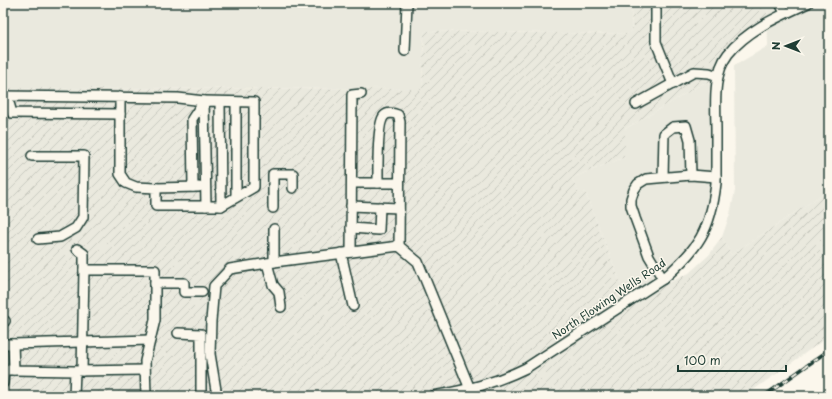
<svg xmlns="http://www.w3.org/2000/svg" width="832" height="399" font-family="'Playpen Sans',sans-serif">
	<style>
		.built { fill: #eae9de }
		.industrial { fill: url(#industrial-furrows) }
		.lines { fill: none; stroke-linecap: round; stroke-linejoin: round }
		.minor-casing { stroke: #1f3d34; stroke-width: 12 }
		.minor { stroke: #fbf7ec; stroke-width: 9 }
		.rail-casing { stroke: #1f3d34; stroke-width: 3.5 }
		.rail { stroke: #fbf7ec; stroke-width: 2; stroke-dasharray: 6; stroke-linecap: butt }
		.labels { text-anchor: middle; stroke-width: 3; stroke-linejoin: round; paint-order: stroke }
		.street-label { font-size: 11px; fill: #1f3d34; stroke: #fbf7ec }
	</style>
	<defs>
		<pattern id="industrial-furrows" width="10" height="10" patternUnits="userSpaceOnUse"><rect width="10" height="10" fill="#eae9de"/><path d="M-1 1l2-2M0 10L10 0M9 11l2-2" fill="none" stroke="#c8c9bf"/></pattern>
	</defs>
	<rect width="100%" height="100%" fill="#fbf7ec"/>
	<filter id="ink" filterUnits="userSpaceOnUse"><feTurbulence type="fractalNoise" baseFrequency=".025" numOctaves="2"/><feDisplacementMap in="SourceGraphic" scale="8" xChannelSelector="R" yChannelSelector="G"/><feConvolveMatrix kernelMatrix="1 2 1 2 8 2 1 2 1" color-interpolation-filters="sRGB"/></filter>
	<g filter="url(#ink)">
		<!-- built -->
		<g class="built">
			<polygon points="6,3 632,3 631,34 424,31 422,89 7,88"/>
			<polygon points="767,3 829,3 829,190 731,255 722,237 730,214 735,191 734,66 768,46"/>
			<polygon points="704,83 712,84 712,188 701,231 683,256 652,282 627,299 585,192 579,195 572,178 625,157 625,129"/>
		</g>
		<!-- industrial -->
		<polygon class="industrial" points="632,3 767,3 767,16 740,34 726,47 715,64 712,84 704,83 625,129 625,157 572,178 579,194 585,192 627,299 632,307 662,286 689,273 709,255 722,237 731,255 829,190 829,336 745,396 3,396 3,88 422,89 424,31 631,34"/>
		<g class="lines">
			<!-- minor casing -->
			<g class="minor-casing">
				<g id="minor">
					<polyline points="656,3 656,42 673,84"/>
					<polyline points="780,3 785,13"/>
					<polyline points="405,51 407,3"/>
					<polyline points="3,96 178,98 204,101 206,206 156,206 156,188 136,187 126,183 120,174 120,97"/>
					<polyline points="7,96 12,113 120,114"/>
					<polyline points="220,102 221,206"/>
					<polyline points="636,104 694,72 709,73 718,76"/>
					<polyline points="32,156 84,156 83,217 76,228 60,237 38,239"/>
					<polyline points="663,177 664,134 673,127 686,126 690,140 691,175"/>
					<polyline points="352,183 399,183"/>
					<path d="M 378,183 C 378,171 377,123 384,116 C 388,112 393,113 398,115 L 400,122 L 399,246"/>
					<polyline points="193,187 192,119 204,101 254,102 254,187 221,206 206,206"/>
					<polyline points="156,188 199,187"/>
					<polyline points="236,197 236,102"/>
					<polyline points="351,206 399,208"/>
					<polyline points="273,208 273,174 293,174 293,188"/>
					<polyline points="351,228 379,230 380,207"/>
					<polyline points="77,249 84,254 84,270 155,270 155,320 145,361 146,396"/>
					<polyline points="351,252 352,95 361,94"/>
					<polyline points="341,253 353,306"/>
					<polyline points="274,262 274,229"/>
					<polyline points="267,263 273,285 279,292 281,307"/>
					<polyline points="663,279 649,256 635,218 631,206 631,199 634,190 638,184 646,179 691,175 716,177"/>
					<polyline points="155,283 184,283 184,292 202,292"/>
					<polyline points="3,321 5,321"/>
					<polyline points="178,333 201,334 201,396"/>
					<polyline points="3,344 13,344 14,370 75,371 74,396"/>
					<polyline points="13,344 150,340"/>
					<polyline points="77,371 145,370"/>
					<polyline points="82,371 84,270"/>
					<polyline points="3,383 4,370 14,370"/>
					<polyline points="217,396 210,354 211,321 214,286 230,269 274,262 399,246 418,262 470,389"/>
					<path d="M 433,396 C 468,390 495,383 526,368 L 663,279 C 698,249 711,230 716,183 C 716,166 716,148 716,131 C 716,106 712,75 728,54 C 748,29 780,16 808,3"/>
				</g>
			</g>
			<!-- minor -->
			<use href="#minor" class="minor"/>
			<!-- rail casing -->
			<g class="rail-casing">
				<polyline id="rail" points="764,396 829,350"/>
			</g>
			<!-- rail -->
			<use href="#rail" class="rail"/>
		</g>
	</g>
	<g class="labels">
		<!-- street labels -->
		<g class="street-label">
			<text transform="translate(609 299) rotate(-34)" y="4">North Flowing Wells Road</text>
		</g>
	</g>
	<!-- margin -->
	<rect width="832" height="399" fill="none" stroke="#fbf7ec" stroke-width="16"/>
	<rect x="8" y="8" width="816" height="383" fill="none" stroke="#1f3d34" stroke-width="1.5" filter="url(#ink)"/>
	<!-- north arrow -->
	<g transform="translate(786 46) rotate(270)" stroke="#fbf7ec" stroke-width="3" paint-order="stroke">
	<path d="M0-3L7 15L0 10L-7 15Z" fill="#1f3d34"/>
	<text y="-6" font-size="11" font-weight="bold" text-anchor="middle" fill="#1f3d34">N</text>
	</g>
	<!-- scale -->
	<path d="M678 365v6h108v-6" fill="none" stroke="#1f3d34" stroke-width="2"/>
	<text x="684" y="365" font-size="12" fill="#1f3d34" stroke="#fbf7ec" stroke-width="3" paint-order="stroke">100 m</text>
</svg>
